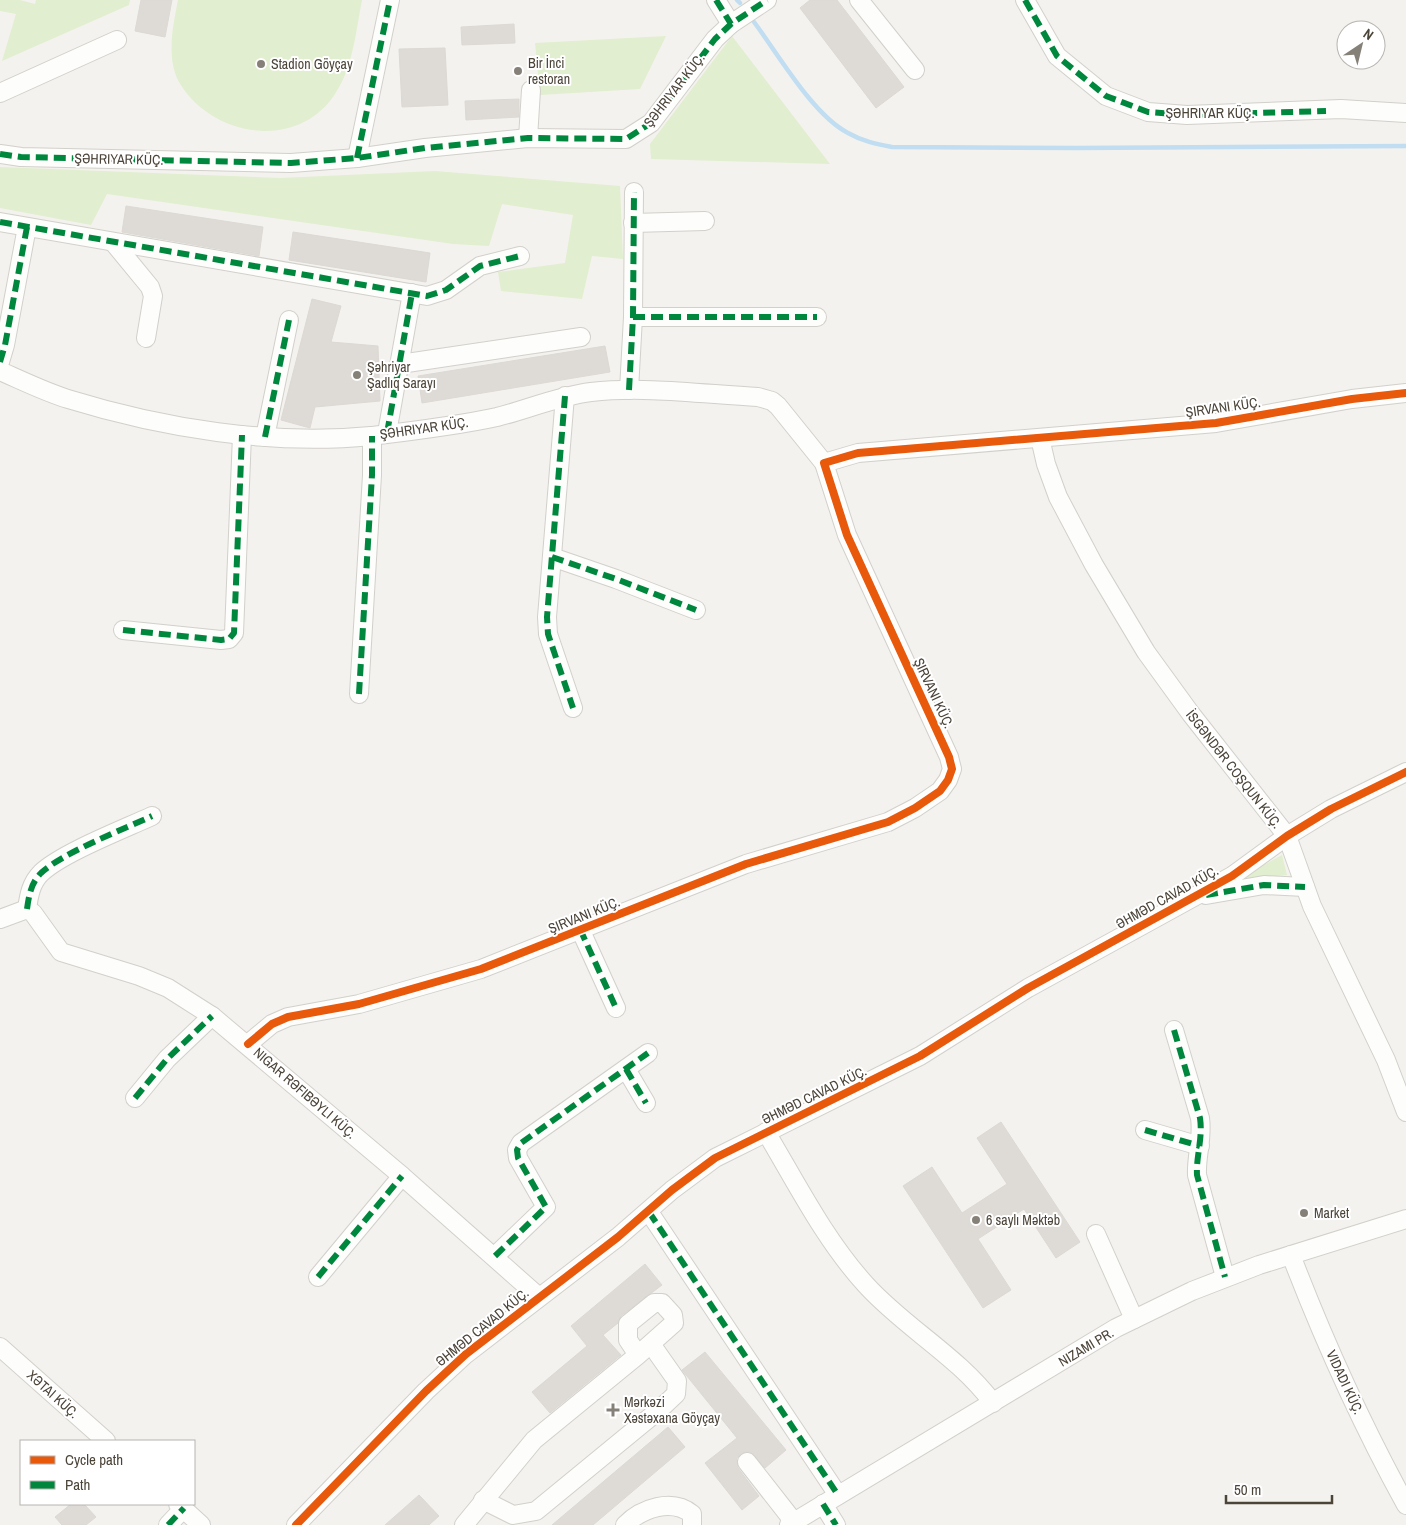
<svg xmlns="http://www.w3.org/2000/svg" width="1406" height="1525" font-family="'Archivo Narrow',sans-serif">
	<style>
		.green { fill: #e1eecf }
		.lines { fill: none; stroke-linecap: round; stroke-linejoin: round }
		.stream { stroke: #c0ddf1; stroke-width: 4.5 }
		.building { fill: #dedbd6; stroke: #dcd9d4 }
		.minor-casing { stroke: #d2d0cb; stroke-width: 20 }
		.minor { stroke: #fdfdfc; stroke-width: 18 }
		.quiet { stroke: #00873e; stroke-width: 6; stroke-dasharray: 12 6; stroke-linecap: butt }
		.cycleway-casing { stroke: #fff; stroke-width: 11 }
		.cycleway { stroke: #e8590c; stroke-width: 8 }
		.poi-dot { fill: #868178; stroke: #fff; stroke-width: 2 }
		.labels { text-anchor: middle; stroke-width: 4; stroke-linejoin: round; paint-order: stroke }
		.poi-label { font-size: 14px; fill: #4b4439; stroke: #fff; text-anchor: start }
		.street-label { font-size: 14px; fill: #4b4439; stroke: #fff }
	</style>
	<rect width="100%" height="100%" fill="#f4f2ee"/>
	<!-- green -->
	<g class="green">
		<polygon points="0,0 20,0 35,4 36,0 130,0 129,5 2,61 16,14 0,11"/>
		<path d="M 178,0 L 362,0 C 356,31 353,67 335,94 C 297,152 211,137 179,82 C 166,58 173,25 178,0 Z"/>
		<polygon points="666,36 640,89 540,95 535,43"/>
		<polygon points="732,36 830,164 651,159 650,144"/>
		<polygon points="0,167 280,178 435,171 620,186 623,259 592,256 582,299 501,291 498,272 565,263 573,215 502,204 489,246 453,244 107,194 91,225 0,208"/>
		<polygon points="1282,855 1287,875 1238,879"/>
	</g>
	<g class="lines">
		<!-- stream -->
		<g class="stream">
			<polyline points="737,0 740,3"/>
			<path d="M 754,22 C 778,54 813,115 848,133 C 862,141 876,144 892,147 L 1077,148 L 1406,146"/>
		</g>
	</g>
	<!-- building -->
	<g class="building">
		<polygon points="141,0 172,0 165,37 135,31"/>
		<polygon points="810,0 837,0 904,87 876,108 800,8"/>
		<polygon points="514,24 515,43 462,45 461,27"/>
		<polygon points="445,48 448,105 402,107 399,49"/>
		<polygon points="519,99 519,117 466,120 465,101"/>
		<polygon points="126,206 263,227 259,256 122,232"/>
		<polygon points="293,232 430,253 426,282 289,260"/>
		<polygon points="312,299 341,306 331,342 378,346 380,401 315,407 310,428 281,420"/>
		<polygon points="605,346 610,372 422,403 418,376"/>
		<polygon points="1001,1122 1080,1242 1056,1258 1024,1209 978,1239 1011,1290 983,1308 903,1186 932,1167 962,1213 1007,1184 977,1138"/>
		<polygon points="645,1264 662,1285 621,1316 618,1323 603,1335 621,1355 550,1413 532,1392 587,1346 571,1326"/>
		<polygon points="705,1352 786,1450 765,1468 750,1452 745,1452 737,1458 738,1468 759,1496 742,1510 705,1463 737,1438 682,1370"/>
		<polygon points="668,1427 685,1447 593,1525 552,1525"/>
		<polygon points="419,1495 439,1516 429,1525 385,1525"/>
		<polygon points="71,1504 84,1504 96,1517 86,1525 62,1525 55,1517"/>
	</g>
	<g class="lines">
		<!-- minor casing -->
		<g class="minor-casing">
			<g id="minor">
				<polyline points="716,0 731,24"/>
				<polyline points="859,0 915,70"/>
				<polyline points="1025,0 1057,56 1106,96 1148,112 1187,115 1341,109 1406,113"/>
				<polyline points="0,93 117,40"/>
				<polyline points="528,138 531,90"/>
				<polyline points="0,154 21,157 291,163 357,158 425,148 528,138 626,139 651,123 715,39 731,24 767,0"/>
				<polyline points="357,158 390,0"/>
				<polyline points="0,222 427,296 446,290 480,266 520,256"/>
				<polyline points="633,223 705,221"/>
				<polyline points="113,242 150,287 153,296 146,338"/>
				<polyline points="633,317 817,317"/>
				<polyline points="0,362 5,345 27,227"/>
				<polyline points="400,364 581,337"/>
				<path d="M 0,371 C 23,381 45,392 68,399 C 162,428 272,446 371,436 C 413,431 456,426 497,417 C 529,409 558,396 591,392 C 645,386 703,394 758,397 L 772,401 L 778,406 L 824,463"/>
				<polyline points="629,390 633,317 634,192"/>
				<polyline points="565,396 547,617 548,634 573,708"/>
				<polyline points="387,433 412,293"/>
				<polyline points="265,437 289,320"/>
				<polyline points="1040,438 1046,464 1058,497 1094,565 1146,652 1191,714 1287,836 1312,906 1386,1060 1406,1112"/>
				<polyline points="552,557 616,579 696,610"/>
				<polyline points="123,630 221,640 229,639 234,633 242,435"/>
				<polyline points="359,694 372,475 372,436"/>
				<polyline points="1206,895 1264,885 1305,887"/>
				<path d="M 27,909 C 29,895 31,883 41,873 C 62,853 124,829 152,816"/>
				<polyline points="0,919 27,909 33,913 61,952 139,976 168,988 212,1016 402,1176 539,1297"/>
				<polyline points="580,929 616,1008"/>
				<path d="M 1174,1030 L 1200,1118 C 1203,1138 1196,1156 1197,1175 L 1225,1277"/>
				<polyline points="248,1044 272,1024 288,1017 359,1004 481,969 746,864 888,822 915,808 940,791 948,780 952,769 949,757 847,535 824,463 858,453 1216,423 1352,399 1406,393"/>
				<polyline points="626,1069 646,1103"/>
				<polyline points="135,1098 167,1059 212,1016"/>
				<polyline points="1145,1130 1200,1146"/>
				<path d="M 766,1132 C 797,1184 825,1240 866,1285 C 905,1328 958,1356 993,1403"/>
				<polyline points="649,1212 838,1495"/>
				<polyline points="1096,1234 1134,1319"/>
				<path d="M 1291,1255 C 1324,1341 1362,1425 1406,1505"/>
				<polyline points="495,1256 546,1207 518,1158 517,1150 521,1143 648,1053"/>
				<polyline points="318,1277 402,1176"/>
				<polyline points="0,1347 106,1441"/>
				<polyline points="747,1462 794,1522"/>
				<polyline points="483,1500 513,1515 536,1511 659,1410 676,1394 677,1381 651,1344"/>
				<polyline points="178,1504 201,1525"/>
				<polyline points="823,1504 836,1525"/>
				<polyline points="168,1525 184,1508"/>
				<polyline points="296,1525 426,1391 466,1354 618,1237 672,1190 715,1158 920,1056 1028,988 1232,876 1287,836 1331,809 1406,772"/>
				<polyline points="464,1525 534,1440 638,1355 674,1323 673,1315 662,1303 654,1303 628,1324 628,1340 638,1355"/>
				<path d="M 625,1525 C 642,1508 672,1498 692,1514 L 692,1525"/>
				<polyline points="789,1525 1116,1328 1192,1291 1259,1265 1406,1219"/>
			</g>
		</g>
		<!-- minor -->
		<use href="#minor" class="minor"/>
		<!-- quiet -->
		<g class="quiet">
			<polyline points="716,0 731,24"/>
			<polyline points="1025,0 1057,56 1106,96 1148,112 1187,115 1326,111"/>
			<polyline points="0,154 21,157 291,163 357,158 425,148 528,138 626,139 651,123 715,39 731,24 767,0"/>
			<polyline points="357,158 390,0"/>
			<polyline points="0,222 427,296 446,290 480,266 520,256"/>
			<polyline points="633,317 817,317"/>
			<polyline points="0,362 5,345 27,227"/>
			<polyline points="629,390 633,317 634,192"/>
			<polyline points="565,396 547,617 548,634 573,708"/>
			<polyline points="387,433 412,293"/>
			<polyline points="265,437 289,320"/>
			<polyline points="552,557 616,579 696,610"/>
			<polyline points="123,630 221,640 229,639 234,633 242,435"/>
			<polyline points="359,694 372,475 372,436"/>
			<polyline points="1206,895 1264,885 1305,887"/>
			<path d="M 27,909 C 29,895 31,883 41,873 C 62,853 124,829 152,816"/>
			<polyline points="580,929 616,1008"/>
			<path d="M 1174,1030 L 1200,1118 C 1203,1138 1196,1156 1197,1175 L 1225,1277"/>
			<polyline points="626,1069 646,1103"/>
			<polyline points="135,1098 167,1059 212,1016"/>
			<polyline points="1145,1130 1200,1146"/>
			<polyline points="649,1212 838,1495"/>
			<polyline points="495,1256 546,1207 518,1158 517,1150 521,1143 648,1053"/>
			<polyline points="318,1277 402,1176"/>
			<polyline points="823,1504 836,1525"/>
			<polyline points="168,1525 184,1508"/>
		</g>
		<!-- cycleway casing -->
		<g class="cycleway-casing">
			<g id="cycleway">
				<polyline points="248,1044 272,1024 288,1017 359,1004 481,969 746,864 888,822 915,808 940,791 948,780 952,769 949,757 847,535 824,463 858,453 1216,423 1352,399 1406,393"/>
				<polyline points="296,1525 426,1391 466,1354 618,1237 672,1190 715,1158 920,1056 1028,988 1232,876 1287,836 1331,809 1406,772"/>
			</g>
		</g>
		<!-- cycleway -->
		<use href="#cycleway" class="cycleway"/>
	</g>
	<!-- markers -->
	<g class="poi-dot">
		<circle cx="261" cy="64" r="5"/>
		<circle cx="518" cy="71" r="5"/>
		<circle cx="357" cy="375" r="5"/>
		<circle cx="1304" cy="1213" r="5"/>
		<circle cx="976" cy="1220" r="5"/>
		<path d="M610.5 1402.5h5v5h5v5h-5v5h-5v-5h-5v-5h5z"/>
	</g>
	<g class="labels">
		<!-- poi labels -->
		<g class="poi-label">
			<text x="528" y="68">Bir İnci<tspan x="528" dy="16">restoran</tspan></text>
			<text x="271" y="69">Stadion Göyçay</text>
			<text x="367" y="372">Şəhriyar<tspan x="367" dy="16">Şadlıq Sarayı</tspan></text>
			<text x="1314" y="1218">Market</text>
			<text x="986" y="1225">6 saylı Məktəb</text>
			<text x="624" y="1407">Mərkəzi<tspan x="624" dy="16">Xəstəxana Göyçay</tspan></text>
		</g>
		<!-- street labels -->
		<g class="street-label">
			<text transform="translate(674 90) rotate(-52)" y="5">ŞƏHRIYAR KÜÇ.</text>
			<text x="1210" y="118">ŞƏHRIYAR KÜÇ.</text>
			<text transform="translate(119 159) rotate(1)" y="5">ŞƏHRIYAR KÜÇ.</text>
			<text transform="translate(1223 407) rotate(-8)" y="5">ŞIRVANI KÜÇ.</text>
			<text transform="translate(424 428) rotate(-8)" y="5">ŞƏHRIYAR KÜÇ.</text>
			<text transform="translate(934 693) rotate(65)" y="5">ŞIRVANI KÜÇ.</text>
			<text transform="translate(1234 769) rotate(52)" y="5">İSGƏNDƏR COŞQUN KÜÇ.</text>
			<text transform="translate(1167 897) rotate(-29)" y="5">ƏHMƏD CAVAD KÜÇ.</text>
			<text transform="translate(584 915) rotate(-22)" y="5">ŞIRVANI KÜÇ.</text>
			<text transform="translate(305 1093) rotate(41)" y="5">NIGAR RƏFIBƏYLI KÜÇ.</text>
			<text transform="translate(814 1095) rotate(-26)" y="5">ƏHMƏD CAVAD KÜÇ.</text>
			<text transform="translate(482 1327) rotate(-39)" y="5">ƏHMƏD CAVAD KÜÇ.</text>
			<text transform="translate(1086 1347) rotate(-31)" y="5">NIZAMI PR.</text>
			<text transform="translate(1345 1382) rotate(65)" y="5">VIDADI KÜÇ.</text>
			<text transform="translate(53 1394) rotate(42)" y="5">XƏTAI KÜÇ.</text>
		</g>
	</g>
	<!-- legend -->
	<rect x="20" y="1440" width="175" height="65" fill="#ffffff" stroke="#b7b4b0"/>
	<rect x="30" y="1456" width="25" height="8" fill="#e8590c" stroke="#b7b4b0"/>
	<text x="65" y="1465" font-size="15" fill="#4b4439">Cycle path</text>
	<rect x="30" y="1481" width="25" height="8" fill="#00873e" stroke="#b7b4b0"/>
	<text x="65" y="1490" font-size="15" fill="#4b4439">Path</text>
	<!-- north arrow -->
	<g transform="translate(1361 45) rotate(35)"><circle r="24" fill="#ffffff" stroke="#b7b4b0"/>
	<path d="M0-4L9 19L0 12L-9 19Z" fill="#868178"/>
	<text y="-8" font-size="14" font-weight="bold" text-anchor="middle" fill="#4b4439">N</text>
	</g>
	<!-- scale -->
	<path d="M1226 1495v8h106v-8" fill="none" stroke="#4b4439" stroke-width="2.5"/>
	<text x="1234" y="1495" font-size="15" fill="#4b4439" stroke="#ffffff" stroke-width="4" paint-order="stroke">50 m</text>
</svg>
